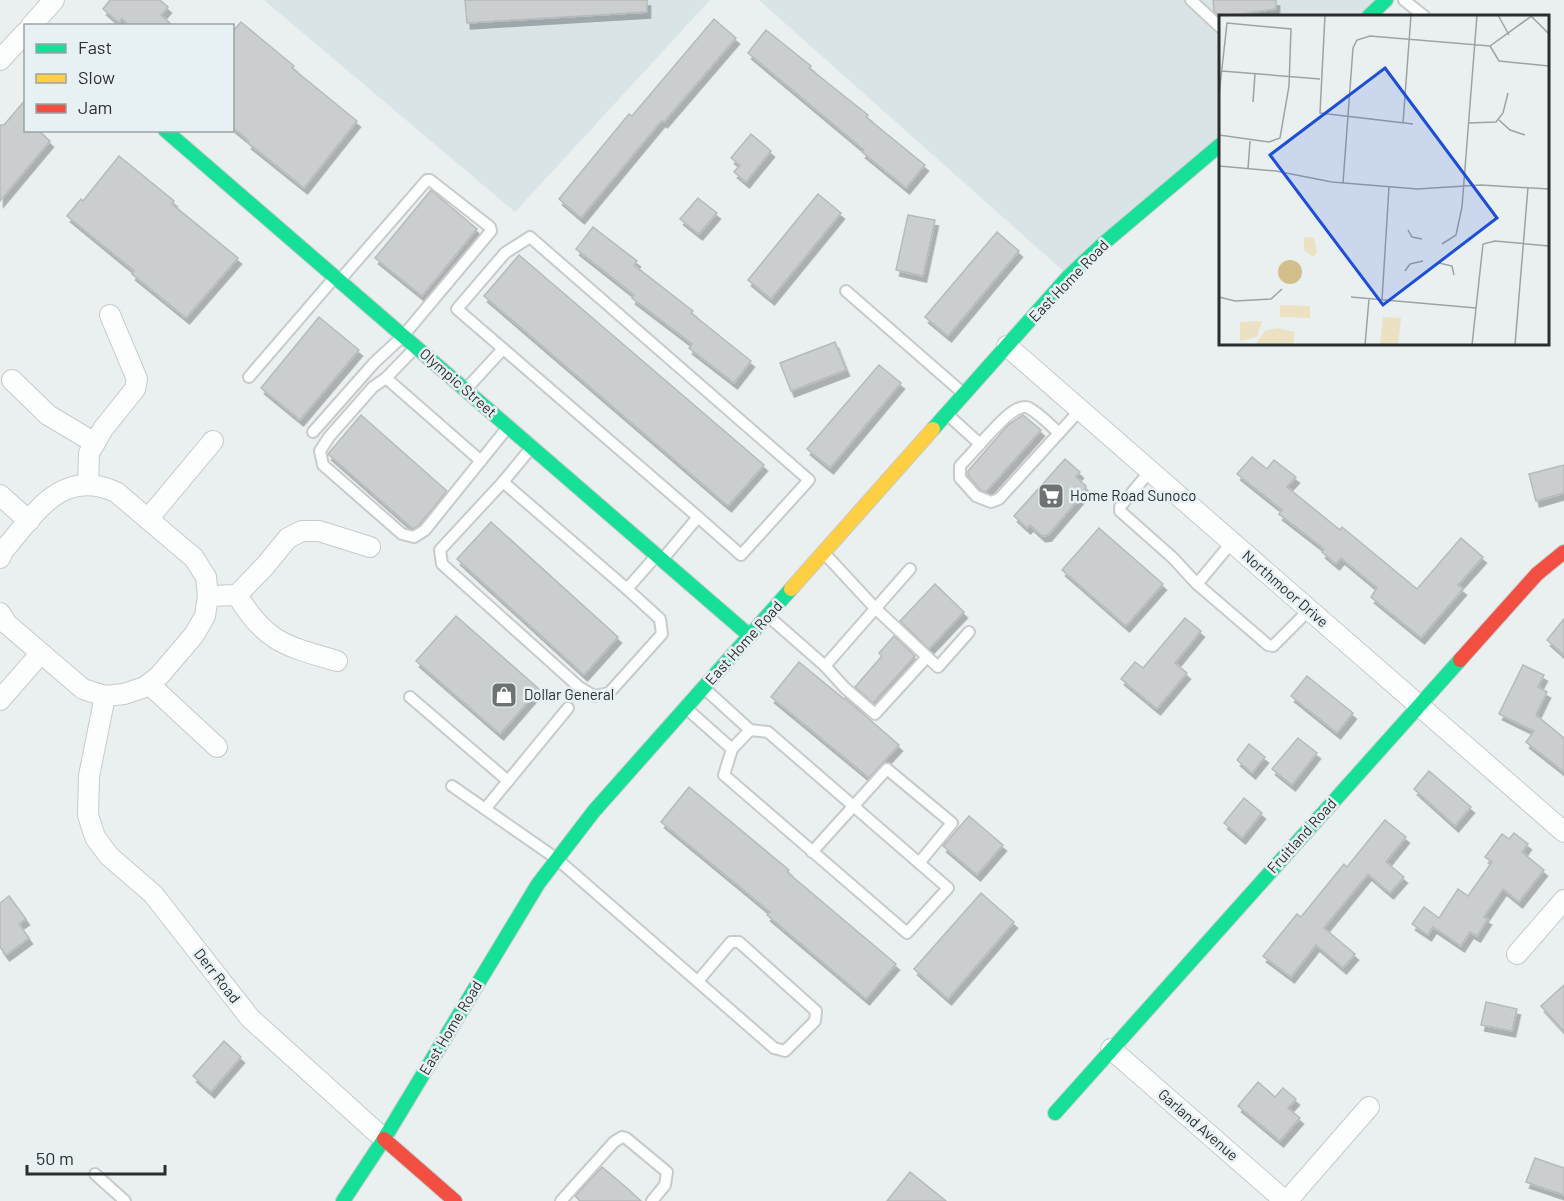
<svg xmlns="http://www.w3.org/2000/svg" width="1564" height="1201" font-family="Barlow,sans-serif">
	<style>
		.built { fill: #d8e4e6 }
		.building { fill: #cacece; stroke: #b6babb; stroke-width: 1.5; filter: url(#shadow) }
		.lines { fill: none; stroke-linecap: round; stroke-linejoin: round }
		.lane-casing { stroke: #c7cbcc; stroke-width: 14 }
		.street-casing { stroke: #c7cbcc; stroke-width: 22 }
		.fast-casing { stroke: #c7cbcc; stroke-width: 16 }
		.slow-casing { stroke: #c7cbcc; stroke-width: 16 }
		.jam-casing { stroke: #c7cbcc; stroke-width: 16 }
		.lane { stroke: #fcfdfd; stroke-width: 10 }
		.street { stroke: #fcfdfd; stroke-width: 20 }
		.fast { stroke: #16e098; stroke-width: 14 }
		.slow { stroke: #ffcf43; stroke-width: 14 }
		.jam { stroke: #f24e42; stroke-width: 14 }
		.labels { text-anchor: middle; stroke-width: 5; stroke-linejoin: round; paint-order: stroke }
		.street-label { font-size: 15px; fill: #2b2e2f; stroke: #e7f0f3 }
		.poi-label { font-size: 15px; fill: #2b2e2f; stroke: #e7f0f3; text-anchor: start }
		.inset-road { fill: none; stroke: #9ea2a3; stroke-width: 1.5 }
		.view { fill: #1d4ed8; fill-opacity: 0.15; stroke: #1d4ed8; stroke-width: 3 }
		.inset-edge { fill: none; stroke: #2b2e2f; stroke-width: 3 }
	</style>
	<defs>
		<filter id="shadow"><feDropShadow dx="3.5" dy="6" stdDeviation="0" flood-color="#0004"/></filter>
	</defs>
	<rect width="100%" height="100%" fill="#eaeff0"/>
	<!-- built -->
	<g class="built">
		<polygon points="264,0 710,0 515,212"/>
		<polygon points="759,0 1386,0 1369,16 1220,16 1220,145 1069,276"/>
	</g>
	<!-- building -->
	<g class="building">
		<polygon points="110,0 160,0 168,7 161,15 173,26 129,26 122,19 119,23 103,9"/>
		<polygon points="465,0 647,0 647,12 467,23"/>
		<polygon points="1213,0 1276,0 1276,9 1220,17 1214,11"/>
		<polygon points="714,19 736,38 664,122 662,120 581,218 559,199 629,114 632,116"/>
		<polygon points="241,22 294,66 292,68 357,121 304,188 248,143 249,141 232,127 232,32"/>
		<polygon points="766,30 811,66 809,68 868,115 866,117 925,165 906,188 862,152 864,150 748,53"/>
		<polygon points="26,99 26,130 38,130 50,141 0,201 0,125 4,125"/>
		<polygon points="751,134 771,151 746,182 734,172 740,165 731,158"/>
		<polygon points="119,156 174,201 172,204 238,258 186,318 132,274 134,271 67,216 81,199 83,201"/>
		<polygon points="431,190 477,229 422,296 375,258"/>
		<polygon points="818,194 841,213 771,299 748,280"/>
		<polygon points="698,198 717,213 699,234 680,219"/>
		<polygon points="908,215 935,220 923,276 896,270"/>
		<polygon points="593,227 637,261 634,265 693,311 691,313 751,361 734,383 689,348 692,344 632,298 634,295 576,249"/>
		<polygon points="997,232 1019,251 948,336 925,317"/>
		<polygon points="519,255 764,465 728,506 484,296"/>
		<polygon points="319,317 359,350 300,420 261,388"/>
		<polygon points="835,342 846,370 791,391 780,363"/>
		<polygon points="879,365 901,383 830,468 807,449"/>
		<polygon points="361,415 447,491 419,525 413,529 328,454"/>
		<polygon points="1023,415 1041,430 986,492 980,490 968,475 968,471 1008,425"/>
		<polygon points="1252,457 1267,469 1274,460 1296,477 1287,487 1340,530 1342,527 1417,589 1461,538 1483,557 1458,585 1463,589 1421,638 1371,597 1377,588 1341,558 1336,564 1322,552 1324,549 1279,514 1282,510 1237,474"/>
		<polygon points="1065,459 1080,472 1076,477 1086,486 1085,492 1048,535 1042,536 1030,525 1027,528 1014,516"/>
		<polygon points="1564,465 1564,493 1536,501 1529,474"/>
		<polygon points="491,522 618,637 584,675 457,559"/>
		<polygon points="1099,528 1163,584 1126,626 1062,570"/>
		<polygon points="935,584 964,612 929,649 900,621"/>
		<polygon points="456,616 539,689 500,734 416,661"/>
		<polygon points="1185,618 1201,631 1175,663 1187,673 1157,709 1121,679 1135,662 1143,668"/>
		<polygon points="1564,619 1564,655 1547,640"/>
		<polygon points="894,636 915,656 873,703 855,687 882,656 879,653"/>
		<polygon points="799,662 844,699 845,698 899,745 869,778 771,697"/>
		<polygon points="1523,665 1544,675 1538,687 1547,692 1536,715 1564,738 1564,772 1526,742 1534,731 1499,714"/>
		<polygon points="1307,676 1353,713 1337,733 1291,696"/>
		<polygon points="1298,738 1317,753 1292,785 1272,769"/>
		<polygon points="1249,744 1265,757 1252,773 1237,760"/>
		<polygon points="1429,771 1471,807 1455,826 1414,789"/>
		<polygon points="689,787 789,870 787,872 896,964 866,999 767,915 770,912 661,822"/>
		<polygon points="1244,798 1262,813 1242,838 1224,823"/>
		<polygon points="969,816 1003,845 977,875 943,846"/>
		<polygon points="1385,820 1406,837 1386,862 1404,877 1390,893 1368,874 1324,928 1355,954 1343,968 1316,945 1291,977 1263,956 1297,914 1301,917 1344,864 1347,867"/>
		<polygon points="1514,833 1528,844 1522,852 1544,870 1519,902 1503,889 1484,917 1488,919 1477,936 1470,932 1461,946 1433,927 1428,935 1412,924 1424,907 1439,918 1458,889 1468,896 1492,862 1485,857 1502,834 1509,839"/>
		<polygon points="981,893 1014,922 948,999 914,969"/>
		<polygon points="9,896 26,919 19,924 29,938 6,955 0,947 0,903"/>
		<polygon points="1564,985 1564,1031 1541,1006"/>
		<polygon points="1486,1002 1517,1009 1512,1031 1481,1025"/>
		<polygon points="224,1041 241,1057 211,1092 193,1076"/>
		<polygon points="1258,1082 1275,1097 1283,1088 1296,1099 1288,1108 1300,1118 1280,1141 1238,1106"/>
		<polygon points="1535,1158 1564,1168 1564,1195 1526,1182"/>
		<polygon points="602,1167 627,1188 641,1201 580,1201 575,1196"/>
		<polygon points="910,1172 946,1201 887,1201"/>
	</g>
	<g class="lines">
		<!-- lane casing -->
		<g class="lane-casing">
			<g id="lane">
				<polyline points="1191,0 1220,27"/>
				<polyline points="1404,0 1424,16"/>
				<polyline points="846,291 964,394"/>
				<polyline points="416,347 386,378 373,387 329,437 320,451 323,465 402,534 414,537 425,530 508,427"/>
				<polyline points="249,377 335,277"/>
				<polyline points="386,378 481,461"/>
				<polyline points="467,388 503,349"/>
				<polyline points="948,415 980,444 960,466 960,478 976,496 991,502 999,499 1080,410"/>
				<polyline points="313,432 374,363 403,336 491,231 490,227 430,180 427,180 340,280"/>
				<path d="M 980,444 C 990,434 1015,401 1029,408 C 1040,414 1050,425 1059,433"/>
				<polyline points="531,448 503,482 627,589 656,556"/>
				<polyline points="1150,471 1120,507 1120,511 1173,558 1197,584"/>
				<polyline points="503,482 440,550 442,564 579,687 594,696 609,693 662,634 660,619 627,589"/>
				<polyline points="1232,542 1197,584 1268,645 1273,646 1309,610"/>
				<polyline points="825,554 875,608 938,667 969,632"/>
				<polyline points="662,560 698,517 741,555 809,480 530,237 505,253 457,309 698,517"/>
				<polyline points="768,616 825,666 910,569"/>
				<polyline points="825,666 845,688 875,714 927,657"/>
				<polyline points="705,689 750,730 768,732 948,888 907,933 724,775 732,749 750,730"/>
				<polyline points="410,697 508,781"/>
				<polyline points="687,709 732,749"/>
				<polyline points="452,786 557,859 774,1048 785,1051 815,1021 816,1011 739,942 731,942 698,981"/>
				<polyline points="485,809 568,708"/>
				<polyline points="812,852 887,769 952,823 919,863"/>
				<polyline points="95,1174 125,1201"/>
				<polyline points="561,1201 614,1142 622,1137 626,1138 667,1172 665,1185 652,1201"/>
			</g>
		</g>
		<!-- street casing -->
		<g class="street-casing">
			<g id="street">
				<polyline points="31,26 54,0"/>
				<polyline points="0,60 26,32"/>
				<polyline points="1007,346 1564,832"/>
				<polyline points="12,380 48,415 95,443"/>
				<polyline points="88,485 89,453 103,429 135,389 137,379 110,315"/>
				<polyline points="0,495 29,521"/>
				<polyline points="148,519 213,441"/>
				<path d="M 0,558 L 3,551 C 35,514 61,467 116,492 L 194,558 L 206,577 L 208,596 L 205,616 L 194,635 L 159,676 L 145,687 L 124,694 L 105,696 L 83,689 L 7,624 L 0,613"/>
				<polyline points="237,595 265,566 288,538 302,531 319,531 370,547"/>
				<path d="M 208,596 L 237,595 C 266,643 286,646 337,661"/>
				<polyline points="149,684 217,747"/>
				<polyline points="105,696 89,776 88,815 95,837 109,856 153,894 250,1018 384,1139"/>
				<polyline points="0,700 41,653"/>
				<polyline points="1517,954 1564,900"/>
				<polyline points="1111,1049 1285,1201"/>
				<polyline points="1287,1201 1369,1107"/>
			</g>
		</g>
		<!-- fast casing -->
		<g class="fast-casing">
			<g id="fast">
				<polyline points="1369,16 1386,0"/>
				<polyline points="165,130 750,636"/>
				<polyline points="933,429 1069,276 1104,243 1220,145"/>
				<polyline points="1055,1113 1460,660"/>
				<polyline points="343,1201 384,1139 538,884 594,811 791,589"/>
			</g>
		</g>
		<!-- slow casing -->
		<g class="slow-casing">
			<polyline id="slow" points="791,589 933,429"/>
		</g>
		<!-- jam casing -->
		<g class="jam-casing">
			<g id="jam">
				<polyline points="1460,660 1537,574 1564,552"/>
				<polyline points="384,1139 455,1201"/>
			</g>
		</g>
		<!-- lane -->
		<use href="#lane" class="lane"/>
		<!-- street -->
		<use href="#street" class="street"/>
		<!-- fast -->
		<use href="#fast" class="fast"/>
		<!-- slow -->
		<use href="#slow" class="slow"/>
		<!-- jam -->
		<use href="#jam" class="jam"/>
	</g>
	<!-- icons -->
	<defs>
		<g id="supermarket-square" transform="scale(1.35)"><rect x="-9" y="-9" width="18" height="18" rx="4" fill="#6e7273" stroke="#e7f0f3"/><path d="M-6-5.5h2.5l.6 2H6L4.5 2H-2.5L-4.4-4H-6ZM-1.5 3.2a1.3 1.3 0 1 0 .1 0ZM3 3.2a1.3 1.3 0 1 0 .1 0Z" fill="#fff"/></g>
		<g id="shop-square" transform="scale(1.35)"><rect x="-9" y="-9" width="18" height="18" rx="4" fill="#6e7273" stroke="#e7f0f3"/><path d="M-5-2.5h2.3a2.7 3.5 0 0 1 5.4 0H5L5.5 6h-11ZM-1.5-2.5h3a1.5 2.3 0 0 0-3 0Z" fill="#fff"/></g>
	</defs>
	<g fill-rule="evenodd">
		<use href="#supermarket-square" x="1051" y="496"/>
		<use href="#shop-square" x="504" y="695"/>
	</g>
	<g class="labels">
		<!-- street labels -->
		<g class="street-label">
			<text transform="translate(1069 281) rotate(-46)" y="5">East Home Road</text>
			<text transform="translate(458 383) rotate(41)" y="5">Olympic Street</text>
			<text transform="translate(1285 589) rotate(41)" y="5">Northmoor Drive</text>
			<text transform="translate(744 643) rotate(-48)" y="5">East Home Road</text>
			<text transform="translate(1302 836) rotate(-48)" y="5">Fruitland Road</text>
			<text transform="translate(217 976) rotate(52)" y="5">Derr Road</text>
			<text transform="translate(451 1028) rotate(-59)" y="5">East Home Road</text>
			<text transform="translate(1198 1125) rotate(41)" y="5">Garland Avenue</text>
		</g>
		<!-- poi labels -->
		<g class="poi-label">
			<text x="1070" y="501">Home Road Sunoco</text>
			<text x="524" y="700">Dollar General</text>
		</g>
	</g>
	<!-- overview -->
	<g transform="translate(1219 15)">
		<rect width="330" height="330" fill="#eaeff0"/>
		<path d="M 85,222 L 95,223 L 98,238 L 94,242 L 85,235 ZM 61,290 L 91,291 L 91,303 L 61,302 ZM 164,302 L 182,303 L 179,330 L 161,330 ZM 43,306 L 38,322 L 21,326 L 21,307 ZM 58,313 L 76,317 L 74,330 L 36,330 L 46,316 Z" fill="#ece2c3"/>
		<path d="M59 257a12 12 0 1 1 24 0a12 12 0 1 1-24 0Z" fill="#d2bf8b"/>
		<path class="inset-road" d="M 106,0 L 101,98 L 194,109M 279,0 L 290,20M 312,1 L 330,19M 271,31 L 280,46 L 330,51M 2,56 L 101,64M 0,80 L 8,8 L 72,14 L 70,71 L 61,123 L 50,127 L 0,120M 34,87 L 36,59M 280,105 L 291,115 L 306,120M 184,108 L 192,0M 249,108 L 277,107 L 284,98 L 289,78M 0,151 L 57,156 L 113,167 L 198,174 L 262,170 L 330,174M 29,154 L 31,126M 124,168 L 134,33 L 138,25 L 151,21 L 271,31 L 314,0M 189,215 L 193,222 L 203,224M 223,229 L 237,220 L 243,192 L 258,0M 220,248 L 233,251 L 235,260M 186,256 L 191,249 L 204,246M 0,282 L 16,286 L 52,284 L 63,274M 132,282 L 257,293M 163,285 L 170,172M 146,330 L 150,284M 253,330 L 264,229 L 276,226 L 330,231M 296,330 L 309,172"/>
		<path class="view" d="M 166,53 L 278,203 L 164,290 L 51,140 Z"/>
		<rect width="330" height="330" class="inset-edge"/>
	</g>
	<!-- legend -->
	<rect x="24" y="24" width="210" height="108" fill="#e7f0f3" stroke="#9ca2a5" stroke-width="1.5"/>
	<rect x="36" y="44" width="30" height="9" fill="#16e098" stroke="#9ca2a5" stroke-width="1.5"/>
	<text x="78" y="54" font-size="18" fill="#2b2e2f">Fast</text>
	<rect x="36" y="74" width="30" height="9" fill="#ffcf43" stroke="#9ca2a5" stroke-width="1.5"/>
	<text x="78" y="84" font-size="18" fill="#2b2e2f">Slow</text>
	<rect x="36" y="104" width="30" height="9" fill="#f24e42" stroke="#9ca2a5" stroke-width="1.5"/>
	<text x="78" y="114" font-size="18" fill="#2b2e2f">Jam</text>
	<!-- scale -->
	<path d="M27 1165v9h138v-9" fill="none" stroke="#2b2e2f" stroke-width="3"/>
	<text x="36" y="1165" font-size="18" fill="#2b2e2f" stroke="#e7f0f3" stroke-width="4.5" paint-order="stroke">50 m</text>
</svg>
